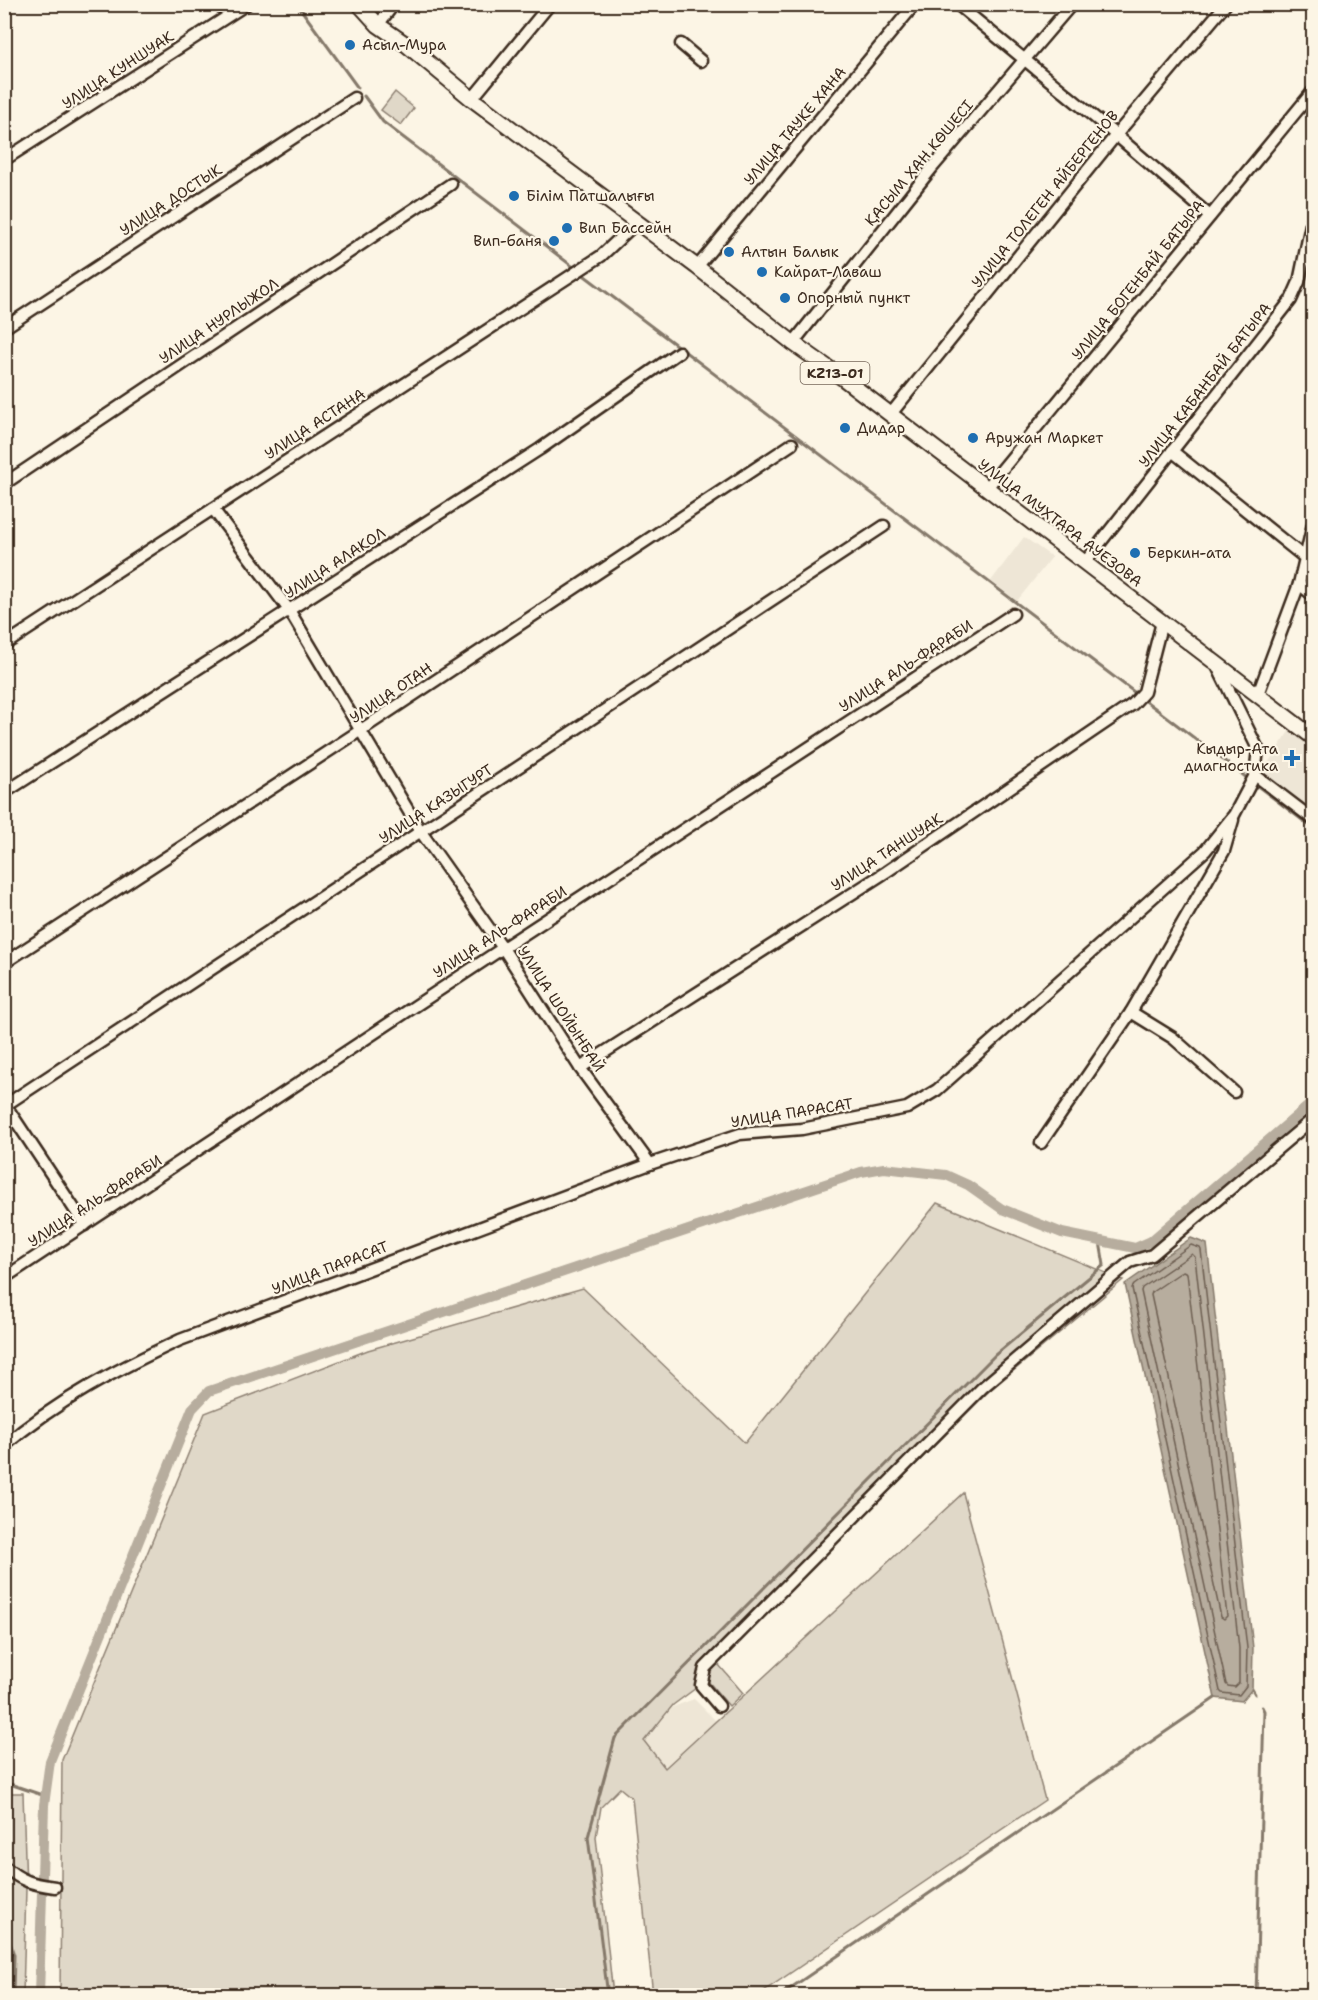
<svg xmlns="http://www.w3.org/2000/svg" width="1318" height="2000" font-family="'Shantell Sans',sans-serif">
	<style>
		.built { fill: #eee6d6 }
		.green { fill: #e0d8c8; stroke: #8e8173; stroke-width: 1.5 }
		.water { fill: #b7ad9e; stroke: #85796b; stroke-width: 1.5 }
		.lines { fill: none; stroke-linecap: round; stroke-linejoin: round }
		.shore { stroke: #6d5e51; stroke-width: 1.5 }
		.stream { stroke: #85796b; stroke-width: 3 }
		.canal { stroke: #b7ad9e; stroke-width: 10 }
		.minor-casing { stroke: #3b2a1e; stroke-width: 15 }
		.major-casing { stroke: #3b2a1e; stroke-width: 18 }
		.minor { stroke: #fcf5e5; stroke-width: 10 }
		.major { stroke: #fcf5e5; stroke-width: 14 }
		.poi-dot { fill: #1f6fb2; stroke: #fcf5e5; stroke-width: 2 }
		.labels { text-anchor: middle; stroke-width: 4.5; stroke-linejoin: round; paint-order: stroke }
		.shield { fill: #fcf5e5; stroke: #75675a; stroke-width: 1.5 }
		.shield-label { font-size: 14px; font-weight: bold; fill: #3b2a1e }
		.poi-label { font-size: 15px; fill: #3b2a1e; stroke: #fcf5e5; text-anchor: start }
		.street-label { font-size: 15px; fill: #3b2a1e; stroke: #fcf5e5 }
	</style>
	<rect width="100%" height="100%" fill="#fcf5e5"/>
	<filter id="ink" filterUnits="userSpaceOnUse"><feTurbulence type="fractalNoise" baseFrequency=".0167" numOctaves="2"/><feDisplacementMap in="SourceGraphic" scale="12" xChannelSelector="R" yChannelSelector="G"/><feConvolveMatrix kernelMatrix="1 2 1 2 8 2 1 2 1" color-interpolation-filters="sRGB"/></filter>
	<g filter="url(#ink)">
		<!-- built -->
		<g class="built">
			<polygon points="1024,537 1052,557 1017,601 991,581"/>
			<polygon points="1290,730 1313,747 1313,798 1307,807 1272,781 1264,769"/>
			<polygon points="694,1699 716,1721 665,1768 644,1742 673,1707"/>
		</g>
		<!-- green -->
		<g class="green">
			<polygon points="395,92 414,108 401,125 381,110"/>
			<polygon points="937,1203 1123,1280 989,1391 722,1658 718,1664 743,1693 729,1706 707,1680 673,1705 644,1741 665,1768 963,1493 1045,1800 758,1995 653,1995 632,1798 620,1788 601,1807 596,1837 613,1995 60,1996 62,1760 205,1413 368,1350 583,1288 745,1443"/>
			<polygon points="5,1793 23,1793 26,1889 23,1995 5,1996"/>
		</g>
		<!-- water -->
		<polygon class="water" points="1191,1238 1207,1244 1253,1648 1252,1689 1242,1701 1215,1698 1125,1284"/>
		<g class="lines">
			<!-- shore -->
			<g class="shore">
				<polygon points="1191,1245 1200,1248 1201,1250 1247,1648 1246,1686 1239,1695 1222,1693 1220,1691 1132,1288 1134,1285"/>
				<polygon points="1192,1254 1195,1257 1239,1648 1239,1683 1235,1687 1228,1686 1226,1684 1141,1291 1142,1288"/>
				<polygon points="1183,1271 1187,1273 1227,1616 1224,1619 1221,1617 1151,1295 1152,1292"/>
			</g>
			<!-- stream -->
			<g class="stream">
				<polyline points="297,4 358,88"/>
				<polyline points="364,96 383,122 576,269"/>
				<polyline points="581,273 1138,695"/>
				<polyline points="1143,699 1314,829"/>
				<polyline points="1252,1689 1255,1694"/>
				<polyline points="4,1782 45,1796"/>
				<polyline points="4,1924 14,1955 13,1996"/>
				<polyline points="608,1996 588,1837 615,1738 995,1355 1104,1265 1100,1242"/>
				<polyline points="779,1996 1215,1698"/>
				<polyline points="1256,1996 1264,1711 1262,1707"/>
			</g>
			<!-- canal -->
			<g class="canal">
				<polyline points="42,1877 44,1805 50,1761 192,1409 209,1391 861,1172 884,1168 946,1175 968,1185 1002,1209 1062,1233 1135,1248 1151,1241 1314,1101"/>
				<polyline points="39,1996 42,1893"/>
			</g>
			<!-- minor casing -->
			<g class="minor-casing">
				<g id="minor">
					<polyline points="957,4 1116,135 1210,216"/>
					<polyline points="4,5 5,4"/>
					<polyline points="378,25 394,4"/>
					<polyline points="681,44 701,61"/>
					<polyline points="472,99 550,4"/>
					<polyline points="4,160 247,4"/>
					<polyline points="697,267 915,4"/>
					<polyline points="4,328 354,98"/>
					<polyline points="793,343 932,168 1072,4"/>
					<polyline points="890,415 1116,135 1226,4"/>
					<polyline points="1172,451 1304,557"/>
					<polyline points="4,484 451,184"/>
					<polyline points="986,489 1314,90"/>
					<polyline points="213,509 289,610 421,832 503,948 580,1068 650,1164"/>
					<polyline points="1085,562 1291,300 1299,282 1314,210"/>
					<polyline points="1299,584 1314,596"/>
					<polyline points="4,645 601,256 637,222"/>
					<polyline points="1258,694 1299,584 1314,520"/>
					<polyline points="1255,775 1314,820"/>
					<polyline points="4,793 540,449 679,352"/>
					<polyline points="4,963 361,730 792,444"/>
					<polyline points="1131,1012 1173,1038 1234,1092"/>
					<polyline points="580,1068 886,872 1133,704 1144,692 1162,622"/>
					<polyline points="4,1103 85,1225"/>
					<polyline points="4,1106 884,526"/>
					<polyline points="1041,1143 1131,1012 1224,851 1233,820"/>
					<polyline points="4,1278 503,948 1013,614"/>
					<path d="M 4,1446 C 56,1401 118,1369 180,1340 L 650,1164 L 740,1134 L 802,1129 L 907,1108 L 937,1090 L 1205,851 L 1234,815 L 1255,775 L 1258,749 L 1216,664"/>
					<polyline points="719,1706 701,1685 705,1668 982,1388 1130,1262 1152,1255 1314,1118"/>
					<path d="M 4,1866 C 22,1882 33,1884 55,1887"/>
				</g>
			</g>
			<!-- major casing -->
			<g class="major-casing">
				<polyline id="major" points="359,4 378,25 407,45 472,99 697,267 793,343 844,379 1314,738"/>
			</g>
			<!-- minor -->
			<use href="#minor" class="minor"/>
			<!-- major -->
			<use href="#major" class="major"/>
		</g>
	</g>
	<!-- markers -->
	<g class="poi-dot">
		<circle cx="350" cy="45" r="6"/>
		<circle cx="514" cy="196" r="6"/>
		<circle cx="567" cy="228" r="6"/>
		<circle cx="554" cy="241" r="6"/>
		<circle cx="729" cy="252" r="6"/>
		<circle cx="762" cy="272" r="6"/>
		<circle cx="785" cy="298" r="6"/>
		<circle cx="845" cy="428" r="6"/>
		<circle cx="973" cy="438" r="6"/>
		<circle cx="1135" cy="553" r="6"/>
		<path d="M1289 749h6v6h6v6h-6v6h-6v-6h-6v-6h6z"/>
	</g>
	<g class="labels">
		<!-- shield labels -->
		<rect class="shield" x="800.5" y="362" width="69" height="22" rx="4.5"/>
		<g class="shield-label">
			<text x="835" y="378">KZ13-01</text>
		</g>
		<!-- poi labels -->
		<g class="poi-label">
			<text x="362" y="50">Асыл-Мура</text>
			<text x="526" y="201">Білім Патшалығы</text>
			<text x="579" y="233">Вип Бассейн</text>
			<text x="542" y="246" text-anchor="end">Вип-баня</text>
			<text x="741" y="257">Алтын Балык</text>
			<text x="774" y="277">Кайрат-Лаваш</text>
			<text x="797" y="303">Опорный пункт</text>
			<text x="857" y="433">Дидар</text>
			<text x="985" y="443">Аружан Маркет</text>
			<text x="1147" y="558">Беркин-ата</text>
			<text x="1278" y="754" text-anchor="end">Кыдыр-Ата<tspan x="1278" dy="17">диагностика</tspan></text>
		</g>
		<!-- street labels -->
		<g class="street-label">
			<text transform="translate(118 70) rotate(-33)" y="5">УЛИЦА КУНШУАК</text>
			<text transform="translate(795 126) rotate(-50)" y="5">УЛИЦА ТАУКЕ ХАНА</text>
			<text transform="translate(919 163) rotate(-50)" y="5">ҚАСЫМ ХАН КӨШЕСІ</text>
			<text transform="translate(1045 199) rotate(-51)" y="5">УЛИЦА ТОЛЕГЕН АЙБЕРГЕНОВ</text>
			<text transform="translate(171 200) rotate(-33)" y="5">УЛИЦА ДОСТЫК</text>
			<text transform="translate(1138 280) rotate(-51)" y="5">УЛИЦА БОГЕНБАЙ БАТЫРА</text>
			<text transform="translate(219 321) rotate(-34)" y="5">УЛИЦА НУРЛЫЖОЛ</text>
			<text transform="translate(1205 385) rotate(-52)" y="5">УЛИЦА КАБАНБАЙ БАТЫРА</text>
			<text transform="translate(315 424) rotate(-33)" y="5">УЛИЦА АСТАНА</text>
			<text transform="translate(1060 523) rotate(37)" y="5">УЛИЦА МУХТАРА АУЕЗОВА</text>
			<text transform="translate(335 563) rotate(-33)" y="5">УЛИЦА АЛАКОЛ</text>
			<text transform="translate(906 666) rotate(-33)" y="5">УЛИЦА АЛЬ-ФАРАБИ</text>
			<text transform="translate(391 693) rotate(-34)" y="5">УЛИЦА ОТАН</text>
			<text transform="translate(436 804) rotate(-33)" y="5">УЛИЦА КАЗЫГУРТ</text>
			<text transform="translate(887 852) rotate(-33)" y="5">УЛИЦА ТАНШУАК</text>
			<text transform="translate(500 932) rotate(-33)" y="5">УЛИЦА АЛЬ-ФАРАБИ</text>
			<text transform="translate(561 1009) rotate(57)" y="5">УЛИЦА ШОЙЫНБАЙ</text>
			<text transform="translate(792 1113) rotate(-9)" y="5">УЛИЦА ПАРАСАТ</text>
			<text transform="translate(95 1201) rotate(-33)" y="5">УЛИЦА АЛЬ-ФАРАБИ</text>
			<text transform="translate(330 1268) rotate(-21)" y="5">УЛИЦА ПАРАСАТ</text>
		</g>
	</g>
	<!-- margin -->
	<rect width="1318" height="2000" fill="none" stroke="#fcf5e5" stroke-width="24"/>
	<rect x="12" y="12" width="1294" height="1976" fill="none" stroke="#3b2a1e" stroke-width="2" filter="url(#ink)"/>
</svg>
